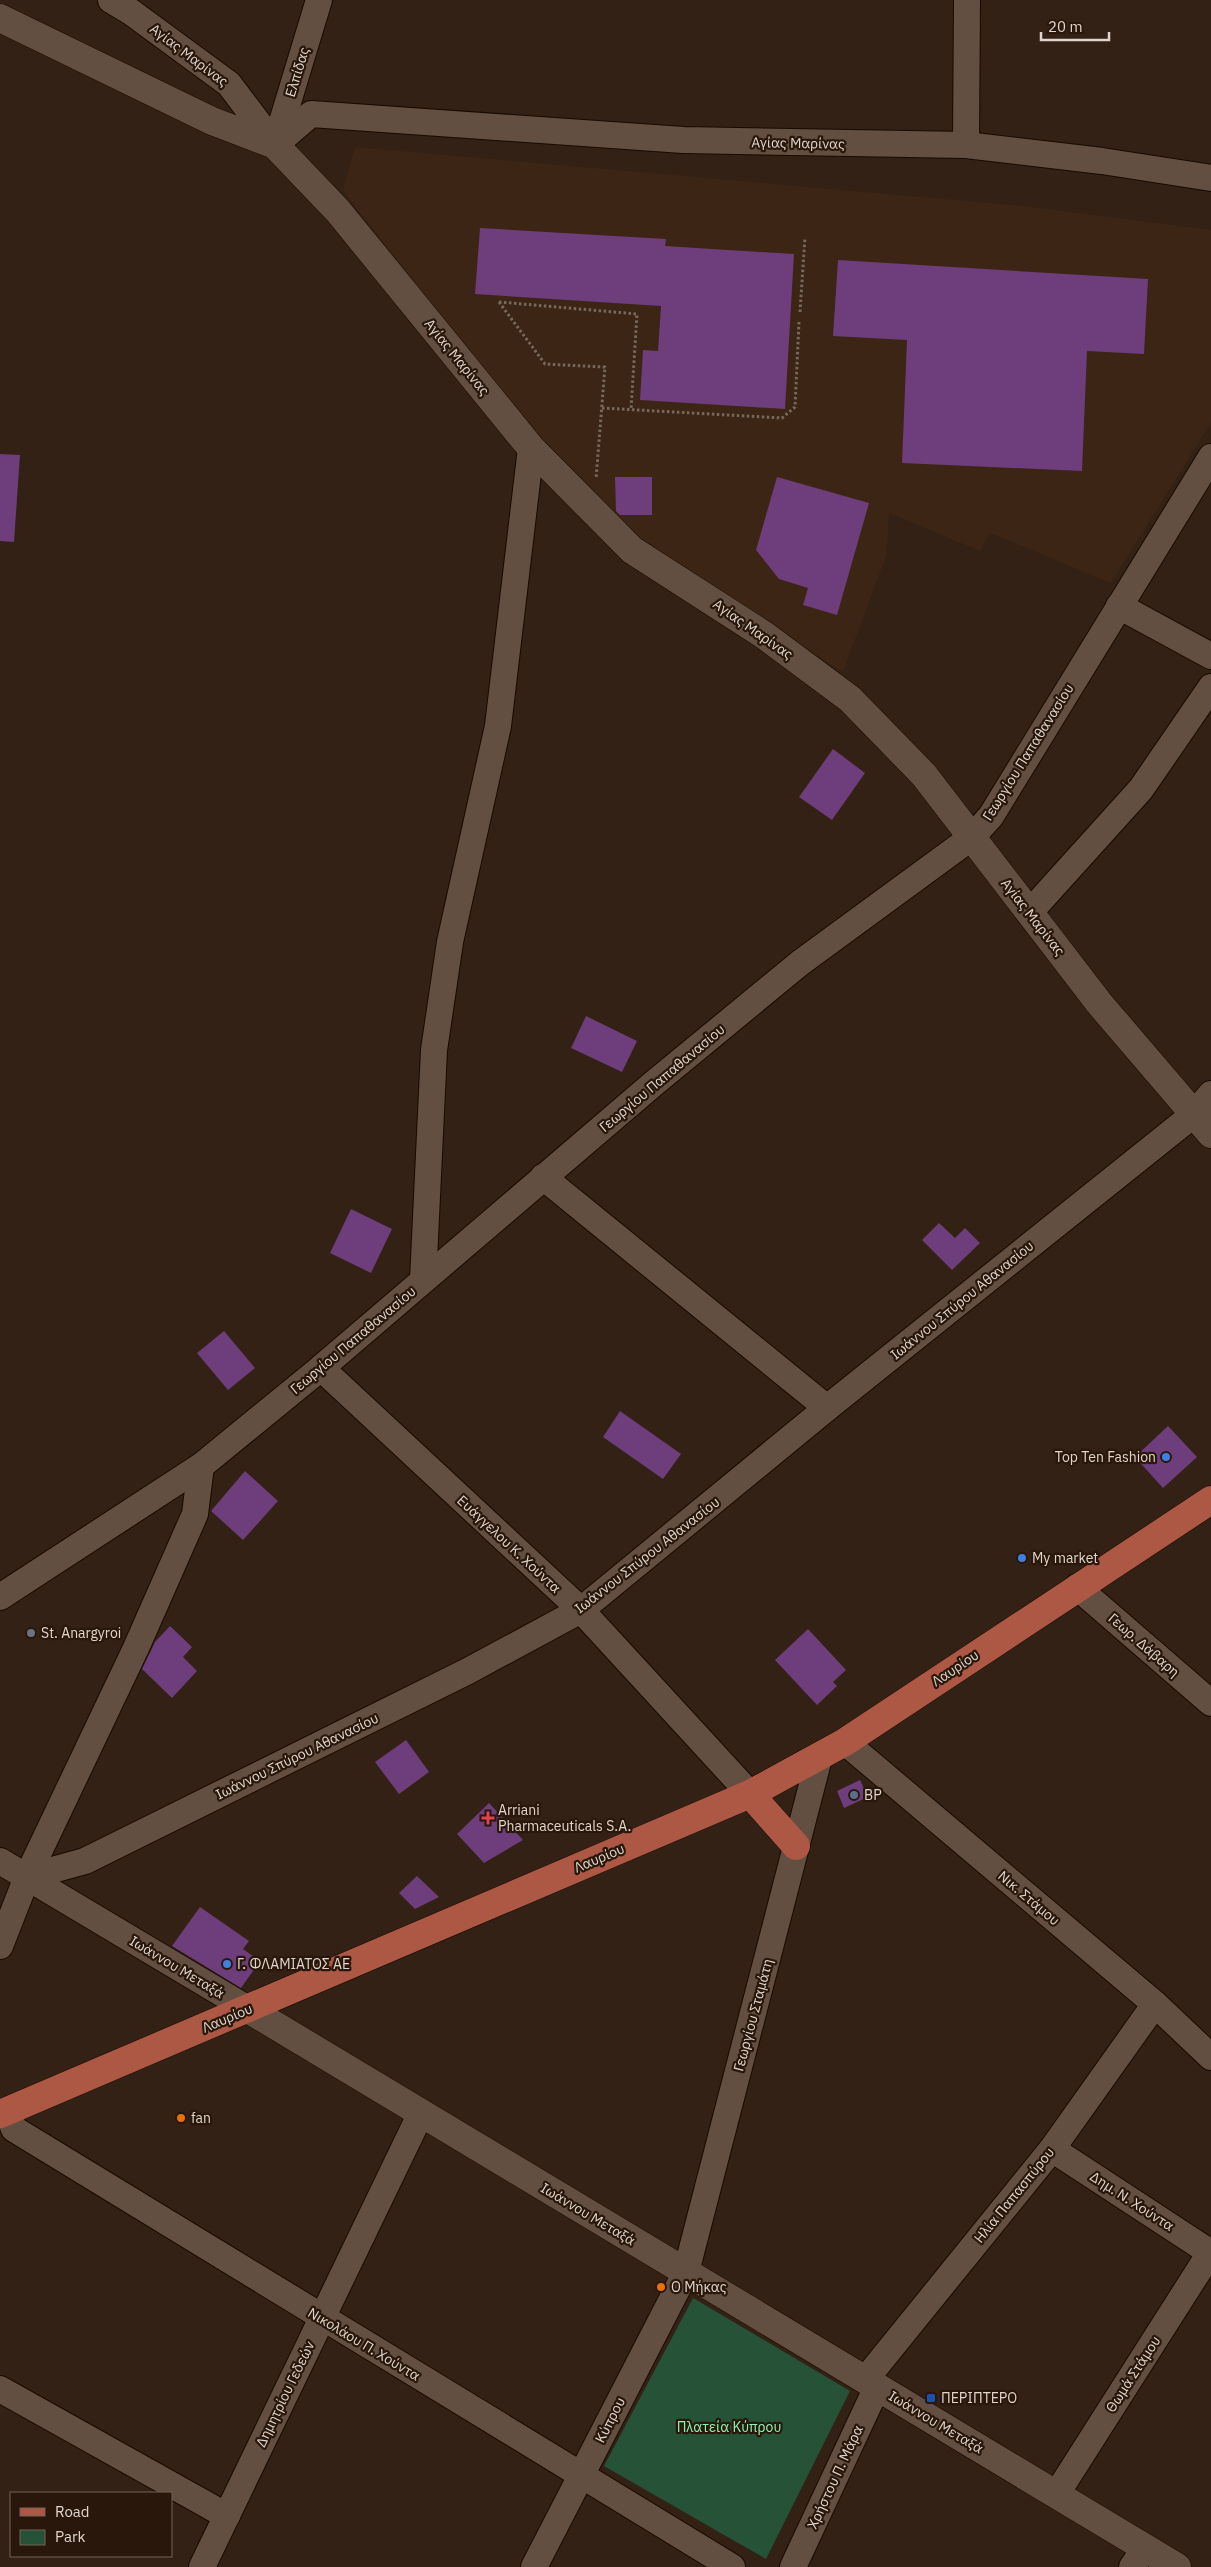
<svg xmlns="http://www.w3.org/2000/svg" width="1211" height="2567" font-family="'IBM Plex Sans',sans-serif">
	<style>
		.built { fill: #3c2514 }
		.green { fill: #265337 }
		.building { fill: #6e3d7b }
		.lines { fill: none; stroke-linecap: round; stroke-linejoin: round }
		.minor-casing { stroke: #190a01; stroke-width: 28 }
		.tertiary-casing { stroke: #190a01; stroke-width: 29 }
		.primary-casing { stroke: #190a01; stroke-width: 29 }
		.path { stroke: #77685d; stroke-width: 3; stroke-dasharray: 2.5 2.5; stroke-linecap: butt }
		.minor { stroke: #634f41; stroke-width: 26 }
		.tertiary { stroke: #634f41; stroke-width: 28 }
		.primary { stroke: #ad5745; stroke-width: 28 }
		.shop-dot { fill: #3f7fe0; stroke: #28170a; stroke-width: 2 }
		.worship-dot { fill: #6b7280; stroke: #28170a; stroke-width: 2 }
		.service-dot { fill: #5c6f8a; stroke: #28170a; stroke-width: 2 }
		.health-dot { fill: #e0444e; stroke: #28170a; stroke-width: 2 }
		.food-dot { fill: #e8710a; stroke: #28170a; stroke-width: 2 }
		.transit-dot { fill: #1a4fb4; stroke: #28170a; stroke-width: 2 }
		.labels { text-anchor: middle; stroke-width: 4.5; stroke-linejoin: round; paint-order: stroke }
		.street-label { font-size: 14px; fill: #e0d4cc; stroke: #28170a }
		.poi-label { font-size: 14px; fill: #e0d4cc; stroke: #28170a; text-anchor: start }
		.park-label { font-size: 14px; fill: #87f6b0; stroke: #28170a }
	</style>
	<rect width="100%" height="100%" fill="#322114"/>
	<!-- built -->
	<polygon class="built" points="355,147 1023,206 1211,230 1211,423 1111,583 990,533 980,551 889,513 887,554 843,672 638,542 579,481 535,432 466,349 343,191"/>
	<!-- green -->
	<polygon class="green" points="693,2298 850,2391 766,2559 604,2466"/>
	<!-- building -->
	<g class="building">
		<polygon points="480,228 666,239 665,246 794,254 785,409 640,400 643,350 658,351 661,306 475,294"/>
		<polygon points="838,260 1148,279 1144,354 1087,351 1082,471 902,463 907,340 833,336"/>
		<polygon points="0,454 20,455 14,542 0,541"/>
		<polygon points="615,477 652,477 652,515 620,515 616,511"/>
		<polygon points="777,477 869,503 837,615 803,605 808,588 779,579 756,550"/>
		<polygon points="833,749 865,773 832,820 799,797"/>
		<polygon points="586,1016 637,1041 622,1072 571,1048"/>
		<polygon points="351,1209 392,1229 371,1273 330,1253"/>
		<polygon points="939,1223 955,1238 965,1228 980,1243 952,1270 922,1240"/>
		<polygon points="224,1331 255,1368 228,1390 197,1353"/>
		<polygon points="620,1411 681,1454 663,1479 603,1437"/>
		<polygon points="1168,1426 1197,1457 1163,1488 1135,1457"/>
		<polygon points="245,1471 278,1501 243,1540 211,1511"/>
		<polygon points="170,1626 192,1647 183,1657 197,1671 172,1698 142,1669 155,1642"/>
		<polygon points="808,1629 846,1670 833,1682 837,1686 817,1705 775,1660"/>
		<polygon points="406,1740 429,1772 399,1794 375,1762"/>
		<polygon points="860,1780 868,1797 844,1808 837,1791"/>
		<polygon points="489,1803 523,1840 484,1863 457,1834"/>
		<polygon points="417,1876 439,1897 415,1909 399,1893"/>
		<polygon points="200,1907 249,1941 243,1949 260,1961 241,1988 172,1946"/>
	</g>
	<g class="lines">
		<!-- minor casing -->
		<g class="minor-casing">
			<g id="minor">
				<polyline points="111,0 131,12 229,84 275,145"/>
				<polyline points="275,145 311,114 683,140 966,145 1102,161 1211,178"/>
				<polyline points="275,145 319,0"/>
				<polyline points="966,145 967,0"/>
				<polyline points="1119,606 1211,656"/>
				<polyline points="1029,913 1141,789 1211,687"/>
				<polyline points="543,1177 827,1408"/>
				<polyline points="423,1280 434,1050 450,942 498,726 531,448"/>
				<polyline points="321,1368 581,1610 750,1794"/>
				<polyline points="1077,1587 1211,1703"/>
				<polyline points="0,1597 201,1466 321,1368 653,1084 800,963 972,837 991,816 1211,457"/>
				<polyline points="845,1742 1155,2004 1211,2057"/>
				<polyline points="0,1861 248,2009"/>
				<polyline points="27,1877 85,1861 468,1671 581,1610 827,1408 1193,1115 1211,1094"/>
				<polyline points="0,1946 27,1877 136,1648 195,1514 201,1466"/>
				<polyline points="7,2111 14,2129 732,2567"/>
				<polyline points="1052,2149 1211,2253"/>
				<polyline points="865,2380 1052,2149 1155,2004"/>
				<polyline points="0,2389 227,2516"/>
				<polyline points="1056,2495 1210,2253"/>
				<polyline points="202,2567 421,2113"/>
				<polyline points="534,2567 686,2272 819,1758"/>
				<polyline points="793,2567 877,2387"/>
				<polyline points="1132,2567 1145,2548"/>
			</g>
		</g>
		<!-- tertiary casing -->
		<g class="tertiary-casing">
			<g id="tertiary">
				<polyline points="0,18 212,121 275,145 338,211 531,448 632,550 764,635 850,699 924,775 1099,1003 1211,1134"/>
				<polyline points="248,2009 1177,2567"/>
			</g>
		</g>
		<!-- primary casing -->
		<g class="primary-casing">
			<g id="primary">
				<polyline points="750,1794 796,1846"/>
				<polyline points="0,2114 750,1794 845,1742 1211,1500"/>
			</g>
		</g>
		<!-- path -->
		<g class="path">
			<polyline points="499,302 545,364 605,367 596,479"/>
			<polyline points="499,302 637,314 631,409"/>
			<polyline points="800,312 805,237"/>
			<polyline points="602,408 782,418 795,407 799,322"/>
		</g>
		<!-- minor -->
		<use href="#minor" class="minor"/>
		<!-- tertiary -->
		<use href="#tertiary" class="tertiary"/>
		<!-- primary -->
		<use href="#primary" class="primary"/>
	</g>
	<!-- markers -->
	<g class="shop-dot">
		<circle cx="1166" cy="1457" r="5"/>
		<circle cx="1022" cy="1558" r="5"/>
		<circle cx="227" cy="1964" r="5"/>
	</g>
	<circle class="worship-dot" cx="31" cy="1633" r="5"/>
	<circle class="service-dot" cx="854" cy="1795" r="5"/>
	<path class="health-dot" d="M485.5 1810.5h5v5h5v5h-5v5h-5v-5h-5v-5h5z"/>
	<g class="food-dot">
		<circle cx="181" cy="2118" r="5"/>
		<circle cx="661" cy="2287" r="5"/>
	</g>
	<rect class="transit-dot" x="926" y="2393" width="10" height="10" rx="2.5"/>
	<g class="labels">
		<!-- street labels -->
		<g class="street-label">
			<text transform="translate(189 55) rotate(37)" y="5">Αγίας Μαρίνας</text>
			<text transform="translate(297 72) rotate(-73)" y="5">Ελπίδας</text>
			<text transform="translate(798 143) rotate(1)" y="5">Αγίας Μαρίνας</text>
			<text transform="translate(457 357) rotate(51)" y="5">Αγίας Μαρίνας</text>
			<text transform="translate(753 629) rotate(35)" y="5">Αγίας Μαρίνας</text>
			<text transform="translate(1028 752) rotate(-58)" y="5">Γεωργίου Παπαθανασίου</text>
			<text transform="translate(1033 917) rotate(52)" y="5">Αγίας Μαρίνας</text>
			<text transform="translate(662 1078) rotate(-40)" y="5">Γεωργίου Παπαθανασίου</text>
			<text transform="translate(962 1300) rotate(-39)" y="5">Ιωάννου Σπύρου Αθανασίου</text>
			<text transform="translate(353 1340) rotate(-40)" y="5">Γεωργίου Παπαθανασίου</text>
			<text transform="translate(509 1544) rotate(43)" y="5">Ευάγγελου Κ. Χούντα</text>
			<text transform="translate(647 1555) rotate(-38)" y="5">Ιωάννου Σπύρου Αθανασίου</text>
			<text transform="translate(1144 1645) rotate(41)" y="5">Γεωρ. Δάβαρη</text>
			<text transform="translate(955 1668) rotate(-34)" y="5">Λαυρίου</text>
			<text transform="translate(297 1756) rotate(-26)" y="5">Ιωάννου Σπύρου Αθανασίου</text>
			<text transform="translate(599 1858) rotate(-23)" y="5">Λαυρίου</text>
			<text transform="translate(1029 1898) rotate(40)" y="5">Νικ. Στάμου</text>
			<text transform="translate(177 1967) rotate(31)" y="5">Ιωάννου Μεταξά</text>
			<text transform="translate(753 2015) rotate(-75)" y="5">Γεωργίου Σταμάτη</text>
			<text transform="translate(227 2018) rotate(-23)" y="5">Λαυρίου</text>
			<text transform="translate(1014 2195) rotate(-51)" y="5">Ηλία Παπασπύρου</text>
			<text transform="translate(1132 2201) rotate(33)" y="5">Δημ. Ν. Χούντα</text>
			<text transform="translate(588 2214) rotate(31)" y="5">Ιωάννου Μεταξά</text>
			<text transform="translate(364 2344) rotate(31)" y="5">Νικολάου Π. Χούντα</text>
			<text transform="translate(1133 2374) rotate(-57)" y="5">Θωμά Στάμου</text>
			<text transform="translate(285 2394) rotate(-64)" y="5">Δημητρίου Γεδεών</text>
			<text transform="translate(610 2420) rotate(-63)" y="5">Κύπρου</text>
			<text transform="translate(936 2422) rotate(31)" y="5">Ιωάννου Μεταξά</text>
			<text transform="translate(835 2477) rotate(-65)" y="5">Χρήστου Π. Μάρα</text>
		</g>
		<!-- poi labels -->
		<g class="poi-label">
			<text x="1156" y="1462" text-anchor="end">Top Ten Fashion</text>
			<text x="1032" y="1563">My market</text>
			<text x="41" y="1638">St. Anargyroi</text>
			<text x="864" y="1800">BP</text>
			<text x="498" y="1815">Arriani<tspan x="498" dy="16">Pharmaceuticals S.A.</tspan></text>
			<text x="237" y="1969">Γ. ΦΛΑΜΙΑΤΟΣ ΑΕ</text>
			<text x="191" y="2123">fan</text>
			<text x="671" y="2292">Ο Μήκας</text>
			<text x="941" y="2403">ΠΕΡΙΠΤΕΡΟ</text>
		</g>
		<!-- park labels -->
		<g class="park-label">
			<text x="729" y="2432">Πλατεία Κύπρου</text>
		</g>
	</g>
	<!-- legend -->
	<rect x="10" y="2492" width="162" height="65" fill="#28170a" stroke="#726358"/>
	<rect x="20" y="2508" width="25" height="8" fill="#ad5745" stroke="#726358"/>
	<text x="55" y="2517" font-size="15" fill="#e0d4cc">Road</text>
	<rect x="20" y="2530" width="25" height="15" fill="#265337" stroke="#726358"/>
	<text x="55" y="2542" font-size="15" fill="#e0d4cc">Park</text>
	<!-- scale -->
	<path d="M1041 32v8h68v-8" fill="none" stroke="#e0d4cc" stroke-width="2.5"/>
	<text x="1048" y="32" font-size="15" fill="#e0d4cc" stroke="#28170a" stroke-width="4" paint-order="stroke">20 m</text>
</svg>
